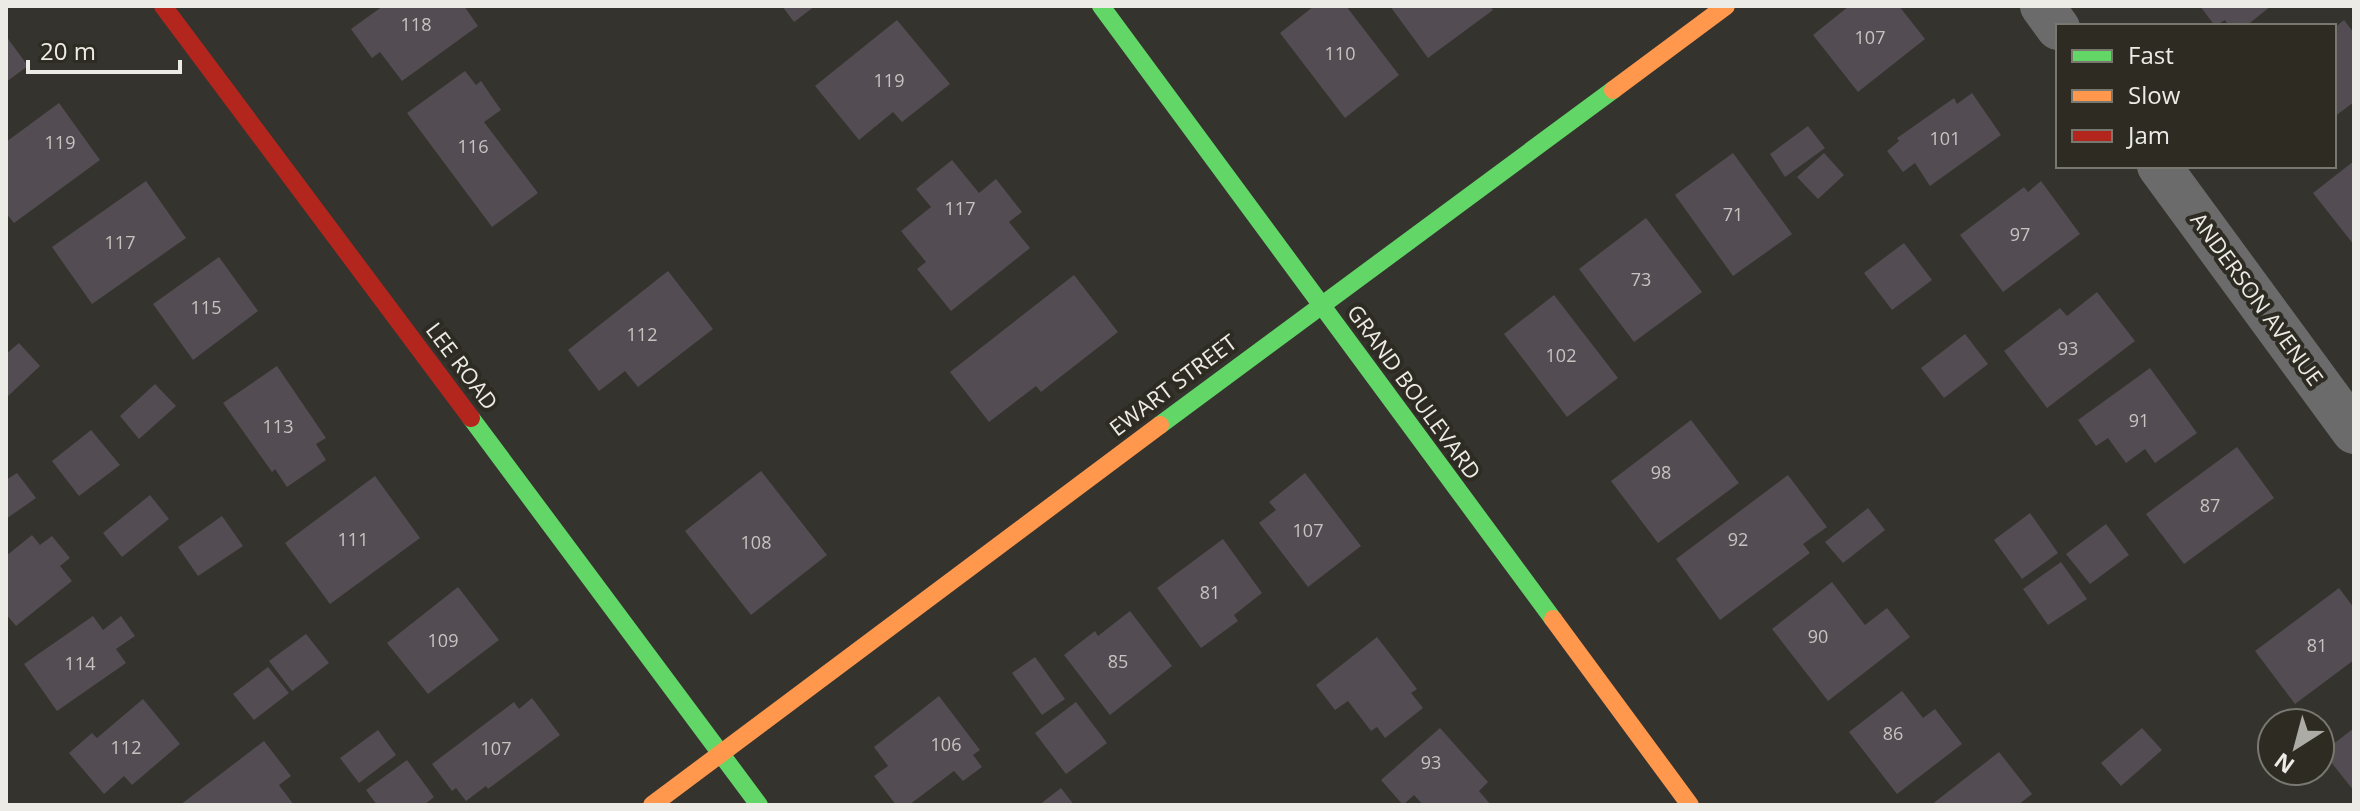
<svg xmlns="http://www.w3.org/2000/svg" width="2360" height="811" font-family="'Open Sans',sans-serif">
	<style>
		.building { fill: #534c52 }
		.lines { fill: none; stroke-linecap: round; stroke-linejoin: round }
		.street { stroke: #6a6b6a; stroke-width: 44 }
		.fast { stroke: #63d668; stroke-width: 18 }
		.slow { stroke: #ff974d; stroke-width: 18 }
		.jam { stroke: #b3261e; stroke-width: 18 }
		.labels { text-anchor: middle; stroke-width: 8; stroke-linejoin: round; paint-order: stroke }
		.number-label { font-size: 18px; fill: #c6c3c0 }
		.street-label { font-size: 22px; fill: #ecebe5; stroke: #2d2b22 }
	</style>
	<rect width="100%" height="100%" fill="#34332e"/>
	<!-- building -->
	<g class="building">
		<polygon points="383,6 464,6 478,26 402,81 380,52 372,58 351,29"/>
		<polygon points="782,6 815,6 794,22"/>
		<polygon points="1314,6 1346,6 1399,75 1345,118 1280,33"/>
		<polygon points="1390,6 1490,6 1493,10 1428,58"/>
		<polygon points="1849,6 1899,6 1925,39 1858,92 1813,35"/>
		<polygon points="2200,6 2271,6 2246,26 2229,26 2225,20 2215,26"/>
		<polygon points="897,20 950,84 902,122 893,112 859,140 815,86"/>
		<polygon points="2344,20 2354,33 2354,102 2334,117 2334,28"/>
		<polygon points="6,36 28,66 6,82"/>
		<polygon points="465,71 476,85 481,81 501,110 484,122 538,193 492,227 407,113"/>
		<polygon points="1972,93 2001,135 1930,186 1915,163 1903,172 1887,151 1899,141 1897,138 1954,98 1957,104"/>
		<polygon points="59,103 100,160 14,223 6,213 6,142"/>
		<polygon points="1808,126 1825,148 1785,177 1770,154"/>
		<polygon points="1733,153 1792,234 1733,276 1675,195"/>
		<polygon points="1824,153 1844,175 1818,199 1797,177"/>
		<polygon points="952,160 979,193 996,179 1022,212 1009,222 1030,248 951,311 917,269 926,262 901,231 931,207 916,189"/>
		<polygon points="2354,161 2354,245 2313,193"/>
		<polygon points="146,181 186,238 92,304 52,247"/>
		<polygon points="2041,181 2080,234 2003,292 1960,235 2024,187 2028,192"/>
		<polygon points="1646,218 1702,292 1634,342 1579,269"/>
		<polygon points="1904,243 1932,280 1892,310 1864,273"/>
		<polygon points="219,257 258,311 193,360 153,304"/>
		<polygon points="668,271 713,329 638,387 625,371 599,391 568,350"/>
		<polygon points="1074,275 1118,332 1041,392 1036,386 989,422 950,372"/>
		<polygon points="2097,292 2135,341 2047,408 2004,351 2060,308 2067,316"/>
		<polygon points="1554,295 1618,378 1567,417 1504,334"/>
		<polygon points="1965,334 1988,364 1944,398 1921,368"/>
		<polygon points="19,343 40,366 6,398 6,354"/>
		<polygon points="277,366 326,438 316,444 326,460 287,487 275,469 272,472 223,403"/>
		<polygon points="2150,368 2197,433 2155,463 2145,449 2126,463 2108,438 2096,446 2078,420"/>
		<polygon points="155,384 176,406 139,439 120,416"/>
		<polygon points="1691,420 1739,483 1658,543 1611,481"/>
		<polygon points="91,430 120,465 79,496 52,461"/>
		<polygon points="2237,447 2274,498 2184,564 2146,514"/>
		<polygon points="761,471 827,555 751,615 685,531"/>
		<polygon points="17,473 36,498 6,519 6,480"/>
		<polygon points="1305,473 1361,546 1308,587 1259,523 1276,510 1269,502"/>
		<polygon points="1788,475 1827,527 1803,544 1810,553 1720,620 1676,559"/>
		<polygon points="375,476 420,538 330,604 285,543"/>
		<polygon points="150,495 169,519 122,557 103,533"/>
		<polygon points="1868,508 1885,530 1843,563 1825,542"/>
		<polygon points="2030,513 2058,553 2022,579 1994,540"/>
		<polygon points="222,516 243,546 198,576 178,547"/>
		<polygon points="2106,524 2129,555 2090,584 2066,554"/>
		<polygon points="32,535 40,545 52,536 70,558 60,566 72,581 16,626 6,614 6,556"/>
		<polygon points="1223,539 1262,593 1234,615 1238,621 1201,648 1157,588"/>
		<polygon points="2061,562 2087,599 2048,625 2023,589"/>
		<polygon points="1832,582 1865,625 1887,608 1910,637 1828,701 1772,629"/>
		<polygon points="458,587 499,640 428,694 387,643"/>
		<polygon points="2339,588 2354,608 2354,660 2295,704 2255,651"/>
		<polygon points="1130,611 1172,666 1110,715 1064,655 1095,631 1098,636"/>
		<polygon points="93,616 103,630 121,616 135,636 116,649 126,663 57,711 24,664"/>
		<polygon points="306,634 329,663 292,691 269,661"/>
		<polygon points="1377,637 1417,689 1411,693 1423,708 1385,738 1377,727 1371,731 1348,701 1335,710 1316,685"/>
		<polygon points="1035,657 1065,699 1042,715 1012,673"/>
		<polygon points="268,667 289,693 254,720 233,694"/>
		<polygon points="1902,691 1923,718 1935,709 1962,744 1897,794 1849,732"/>
		<polygon points="939,696 980,750 973,755 982,767 963,781 954,771 909,805 896,805 874,776 888,766 874,747"/>
		<polygon points="532,698 560,735 488,789 486,786 466,801 456,788 452,791 432,764 514,702 519,709"/>
		<polygon points="143,699 180,744 132,785 124,776 104,794 69,753 92,733 97,738"/>
		<polygon points="1076,702 1107,743 1066,774 1035,733"/>
		<polygon points="1440,728 1488,782 1479,791 1491,805 1423,805 1414,795 1403,805 1381,780"/>
		<polygon points="2142,728 2162,750 2121,786 2101,763"/>
		<polygon points="2354,728 2354,791 2323,752"/>
		<polygon points="378,730 396,755 359,783 340,758"/>
		<polygon points="264,741 291,776 279,785 294,805 180,805"/>
		<polygon points="1999,752 2032,794 2018,805 1931,805"/>
		<polygon points="407,760 434,797 424,805 377,805 366,790"/>
		<polygon points="1061,788 1074,805 1039,805"/>
	</g>
	<g class="lines">
		<!-- street -->
		<g class="street">
			<polyline points="2042,6 2058,28"/>
			<polyline points="2159,166 2354,432"/>
		</g>
		<!-- fast -->
		<g class="fast">
			<polyline points="1101,6 1553,619"/>
			<polyline points="471,418 759,805"/>
			<polyline points="1160,425 1613,90"/>
		</g>
		<!-- slow -->
		<g class="slow">
			<polyline points="1613,90 1726,6"/>
			<polyline points="1553,619 1690,805"/>
			<polyline points="652,805 1160,425"/>
		</g>
		<!-- jam -->
		<polyline class="jam" points="163,6 471,418"/>
	</g>
	<g class="labels">
		<!-- number labels -->
		<g class="number-label">
			<text x="416" y="31">118</text>
			<text x="1870" y="44">107</text>
			<text x="1340" y="60">110</text>
			<text x="889" y="87">119</text>
			<text x="1945" y="145">101</text>
			<text x="60" y="149">119</text>
			<text x="473" y="153">116</text>
			<text x="960" y="215">117</text>
			<text x="1733" y="221">71</text>
			<text x="2020" y="241">97</text>
			<text x="120" y="249">117</text>
			<text x="1641" y="286">73</text>
			<text x="206" y="314">115</text>
			<text x="642" y="341">112</text>
			<text x="2068" y="355">93</text>
			<text x="1561" y="362">102</text>
			<text x="2139" y="427">91</text>
			<text x="278" y="433">113</text>
			<text x="1661" y="479">98</text>
			<text x="2210" y="512">87</text>
			<text x="1308" y="537">107</text>
			<text x="353" y="546">111</text>
			<text x="1738" y="546">92</text>
			<text x="756" y="549">108</text>
			<text x="1210" y="599">81</text>
			<text x="1818" y="643">90</text>
			<text x="443" y="647">109</text>
			<text x="2317" y="652">81</text>
			<text x="1118" y="668">85</text>
			<text x="80" y="670">114</text>
			<text x="1893" y="740">86</text>
			<text x="946" y="751">106</text>
			<text x="126" y="754">112</text>
			<text x="496" y="755">107</text>
			<text x="1431" y="769">93</text>
		</g>
		<!-- street labels -->
		<g class="street-label">
			<text transform="translate(2257 299) rotate(54)" y="8">ANDERSON AVENUE</text>
			<text transform="translate(462 366) rotate(53)" y="8">LEE ROAD</text>
			<text transform="translate(1173 385) rotate(-37)" y="8">EWART STREET</text>
			<text transform="translate(1414 392) rotate(54)" y="8">GRAND BOULEVARD</text>
		</g>
	</g>
	<!-- border -->
	<rect width="2360" height="811" fill="none" stroke="#ecebe5" stroke-width="16"/>
	<!-- legend -->
	<rect x="2056" y="24" width="280" height="144" fill="#2d2b22" stroke="#797870" stroke-width="2"/>
	<rect x="2072" y="50" width="40" height="12" fill="#63d668" stroke="#797870" stroke-width="2"/>
	<text x="2128" y="64" font-size="24" fill="#ecebe5">Fast</text>
	<rect x="2072" y="90" width="40" height="12" fill="#ff974d" stroke="#797870" stroke-width="2"/>
	<text x="2128" y="104" font-size="24" fill="#ecebe5">Slow</text>
	<rect x="2072" y="130" width="40" height="12" fill="#b3261e" stroke="#797870" stroke-width="2"/>
	<text x="2128" y="144" font-size="24" fill="#ecebe5">Jam</text>
	<!-- north arrow -->
	<g transform="translate(2296 747) rotate(216)"><circle r="38" fill="#2d2b22" stroke="#797870" stroke-width="2"/>
	<path d="M0-6L14 30L0 20L-14 30Z" fill="#acaba5"/>
	<text y="-12" font-size="22" font-weight="bold" text-anchor="middle" fill="#ecebe5">N</text>
	</g>
	<!-- scale -->
	<path d="M28 60v12h152v-12" fill="none" stroke="#ecebe5" stroke-width="4"/>
	<text x="40" y="60" font-size="24" fill="#ecebe5" stroke="#2d2b22" stroke-width="6" paint-order="stroke">20 m</text>
</svg>
